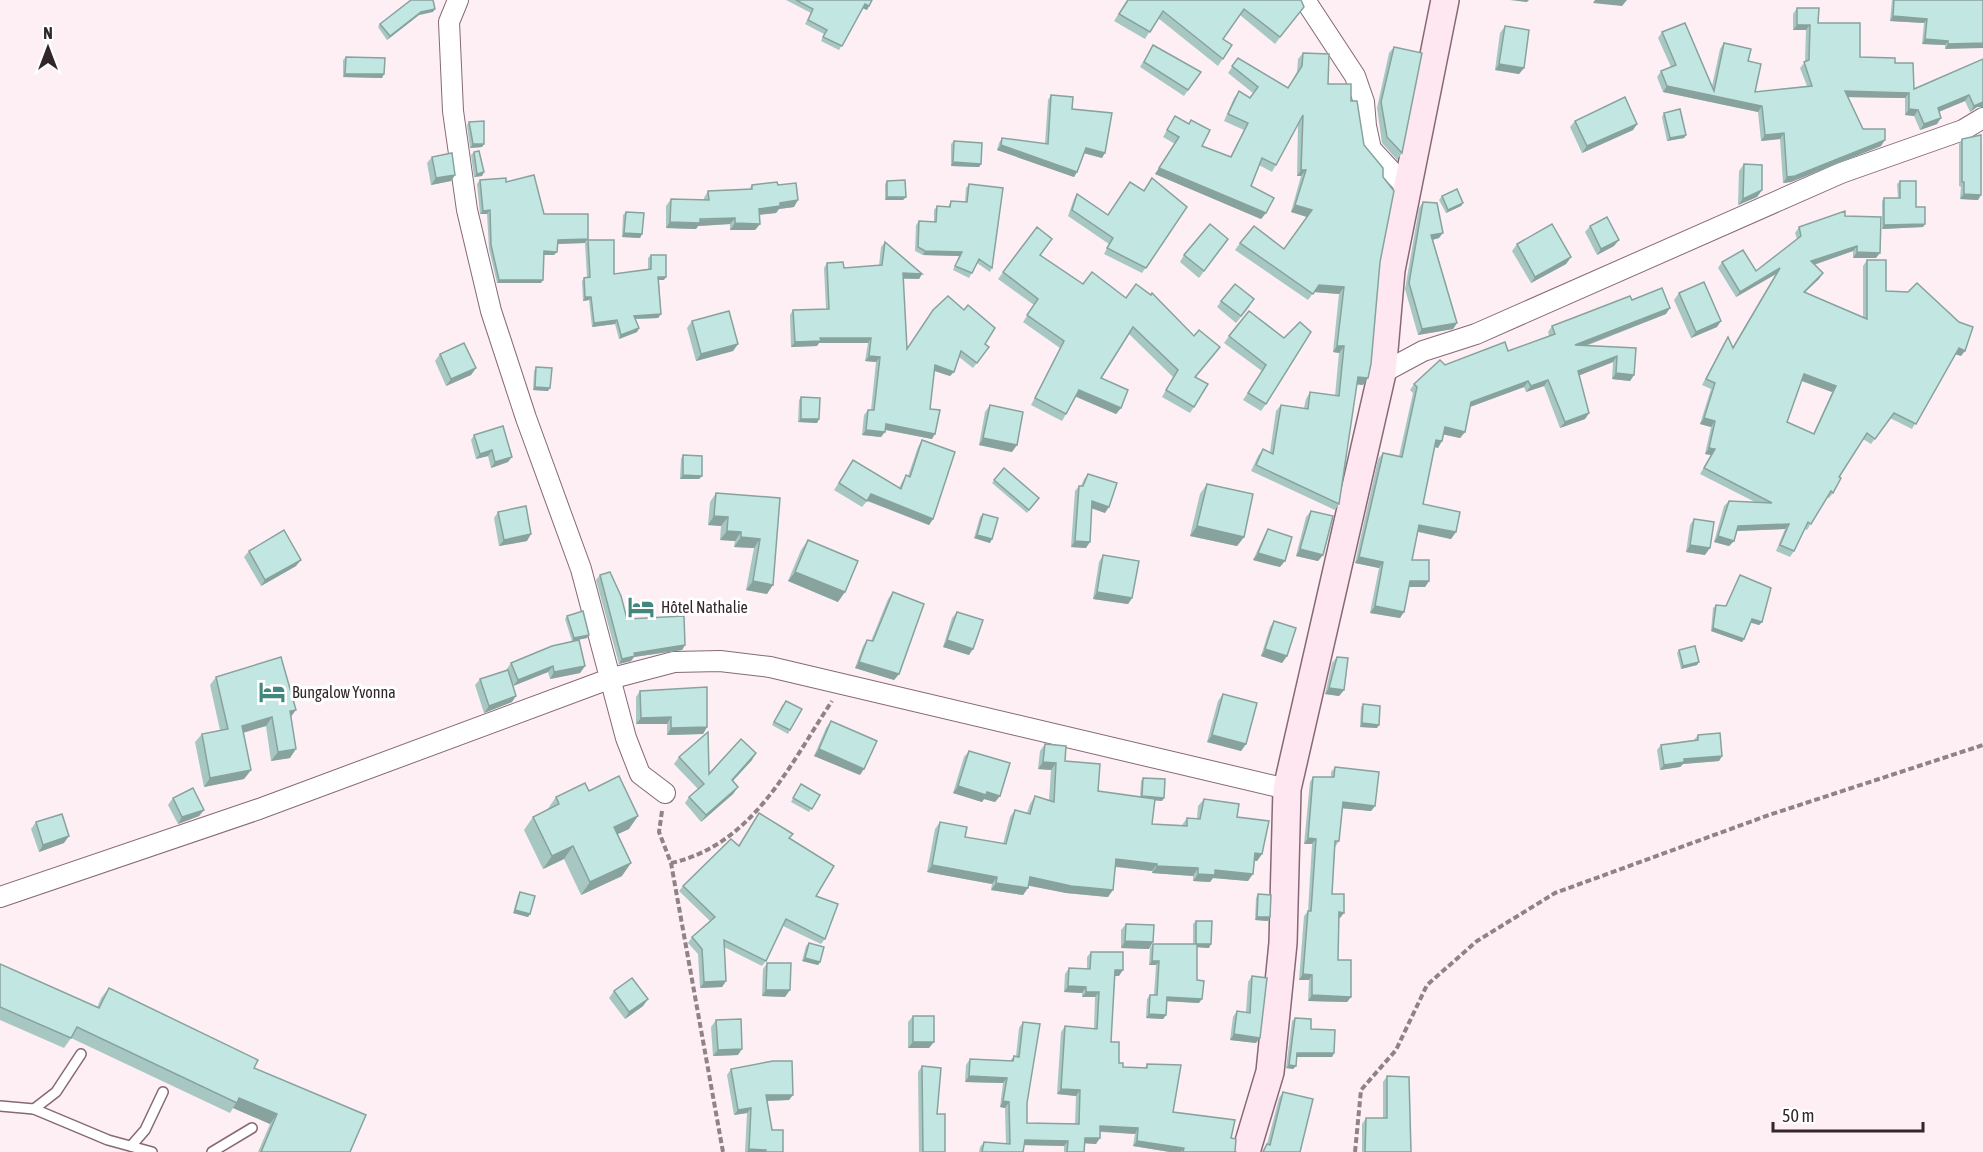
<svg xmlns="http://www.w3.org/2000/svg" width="1983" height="1152" font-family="'Asap Condensed',sans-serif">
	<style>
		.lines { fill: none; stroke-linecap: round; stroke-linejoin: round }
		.lane-casing { stroke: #866975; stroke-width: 12 }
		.street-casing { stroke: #866975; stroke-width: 22 }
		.secondary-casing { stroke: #866975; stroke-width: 30 }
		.path { stroke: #908388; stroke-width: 4; stroke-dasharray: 6 3; stroke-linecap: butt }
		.lane { stroke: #fff; stroke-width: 9 }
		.street { stroke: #fff; stroke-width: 20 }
		.secondary { stroke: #ffe7f1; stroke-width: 27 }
		.wall { fill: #a7c7c2; fill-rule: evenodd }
		.shaded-wall { fill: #88a29e }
		.building { fill: #c2e7e2; stroke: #88a29e; stroke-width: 1.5; fill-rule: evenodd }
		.labels { text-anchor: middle; stroke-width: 6; stroke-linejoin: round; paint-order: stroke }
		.poi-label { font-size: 16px; fill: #32262b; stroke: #fff; text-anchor: start }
	</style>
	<rect width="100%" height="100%" fill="#fdeff4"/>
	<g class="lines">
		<!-- lane casing -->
		<g class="lane-casing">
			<g id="lane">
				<polyline points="0,1106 34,1109 108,1140 152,1152"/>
				<polyline points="34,1109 56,1092 81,1054"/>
				<polyline points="131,1146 145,1130 163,1092"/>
				<polyline points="212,1152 252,1128"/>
			</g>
		</g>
		<!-- street casing -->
		<g class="street-casing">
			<g id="street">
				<polyline points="458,0 449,22 453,111 467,210 491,311 526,418 581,569 626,738 640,774 665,793"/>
				<polyline points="1305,0 1355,76 1364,102 1366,126 1371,149 1406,187"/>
				<polyline points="1382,373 1423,351 1476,334 1841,173 1963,130 1983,118"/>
				<polyline points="0,897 259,809 609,679 674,662 720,661 770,667 1287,789"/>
			</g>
		</g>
		<!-- secondary casing -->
		<g class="secondary-casing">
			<polyline id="secondary" points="1246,1152 1270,1072 1283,943 1287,789 1382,373 1391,270 1445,0"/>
		</g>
		<!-- path -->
		<g class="path">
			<polyline points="662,811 659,832 671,863 723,1152"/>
			<path d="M 671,863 C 753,845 789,766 832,701"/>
			<polyline points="1355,1152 1361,1090 1396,1050 1427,985 1477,941 1555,893 1769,815 1983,745"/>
		</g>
		<!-- lane -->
		<use href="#lane" class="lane"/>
		<!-- street -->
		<use href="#street" class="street"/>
		<!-- secondary -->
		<use href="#secondary" class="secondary"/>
	</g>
	<!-- wall -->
	<g class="wall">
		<polygon points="786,0 872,0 867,10 863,8 839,50 821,41 824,34 805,24 811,13"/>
		<polygon points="1127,0 1301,0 1299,13 1275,44 1240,15 1223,39 1232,45 1218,66 1158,18 1145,39 1114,21"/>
		<polygon points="1892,0 1983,0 1945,49 1945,45 1922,44 1924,23 1890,21"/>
		<polygon points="1797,8 1818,23 1860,57 1895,63 1914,89 1983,59 1977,107 1970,112 1965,101 1939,111 1937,124 1920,130 1914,116 1905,115 1905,98 1848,97 1863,129 1881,146 1791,182 1783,183 1780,139 1761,141 1758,112 1663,92 1657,77 1661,71 1671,67 1658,38 1662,32 1712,86 1720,49 1724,43 1748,61 1755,92 1807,86 1800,68 1805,62 1806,30 1793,30 1793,14"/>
		<polygon points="433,12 419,15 387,40 378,27 380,24"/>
		<polygon points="1505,26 1524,68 1519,74 1495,70 1500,33"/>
		<polygon points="1153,45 1201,72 1184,96 1140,67"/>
		<polygon points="1394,47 1402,153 1397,160 1382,143 1377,108 1389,53"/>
		<polygon points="1303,53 1328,84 1351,101 1380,262 1363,385 1357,384 1339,504 1335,510 1251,471 1258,456 1263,449 1270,452 1276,411 1281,405 1304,408 1306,399 1310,392 1335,396 1339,353 1333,352 1339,294 1314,292 1308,300 1235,250 1240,243 1284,249 1307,217 1291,212 1301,176 1297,176 1298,124 1276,165 1272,172 1259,165 1251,186 1266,213 1261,219 1155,174 1175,144 1163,137 1175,116 1202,146 1230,157 1244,130 1224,121 1234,98 1239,91 1250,98 1253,93 1228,73 1238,58 1288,88 1297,72 1298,59"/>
		<polygon points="346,57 384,74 382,78 343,77 343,60"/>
		<polygon points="1051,95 1102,158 1084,153 1077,172 1074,177 997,150 999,143 1002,138 1045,144 1048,100"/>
		<polygon points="1664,113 1686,135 1684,138 1667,141 1662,117"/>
		<polygon points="1575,121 1637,124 1633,130 1582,153 1570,127"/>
		<polygon points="469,122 484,144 482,147 470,148 467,125"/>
		<polygon points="1962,139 1978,200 1960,199 1961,187 1959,186 1959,144"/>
		<polygon points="954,141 981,164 979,167 951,166 951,144"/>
		<polygon points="474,152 484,172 482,176 474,177 471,155"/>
		<polygon points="432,157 455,175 451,181 431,185 427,163"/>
		<polygon points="1744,164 1762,190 1757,197 1738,205 1739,171"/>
		<polygon points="480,180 506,182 544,214 585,243 557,244 554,255 544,255 541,283 497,283 489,249 487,214 480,214 477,184"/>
		<polygon points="887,181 906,197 903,200 885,200 885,184"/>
		<polygon points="1900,181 1916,207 1925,224 1923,227 1882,229 1882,201 1884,198 1898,198 1897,184"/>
		<polygon points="969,184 992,268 990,272 977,263 969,278 953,270 959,256 923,255 915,251 916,225 919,221 934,222 934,210 937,206 948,207 951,201 965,202 966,188"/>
		<polygon points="752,185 778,185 794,207 779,209 776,213 759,215 760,224 755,230 730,230 730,224 698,226 696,229 666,228 666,206 671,199 704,200 704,198 708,191 749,189"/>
		<polygon points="1144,191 1187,207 1142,273 1104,254 1109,244 1068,216 1074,199 1077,194 1108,215"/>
		<polygon points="1442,196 1463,203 1461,206 1446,213 1439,200"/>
		<polygon points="1423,202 1439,238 1433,240 1457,323 1453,329 1418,335 1405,289 1419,208"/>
		<polygon points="626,212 642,234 640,238 622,237 623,215"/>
		<path d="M 1845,216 L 1876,258 L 1853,258 L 1853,251 L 1814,265 L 1823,273 L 1819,279 L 1805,292 L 1863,317 L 1863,266 L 1867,260 L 1886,291 L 1961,356 L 1955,354 L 1912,429 L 1890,418 L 1871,444 L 1863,439 L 1839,477 L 1833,493 L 1829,498 L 1827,497 L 1807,530 L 1805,529 L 1794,551 L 1790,557 L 1776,551 L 1785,529 L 1736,531 L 1734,541 L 1729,546 L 1714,542 L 1724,506 L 1729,501 L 1755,502 L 1700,474 L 1711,455 L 1705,454 L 1711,427 L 1700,424 L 1711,389 L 1702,385 L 1724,343 L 1728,337 L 1732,348 L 1776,274 L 1736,297 L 1718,268 L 1722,262 L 1756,271 L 1797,239 L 1795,233 L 1799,227 ZM 1801,381 L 1832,392 L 1813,434 L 1787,422 Z"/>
		<polygon points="1590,226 1614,246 1597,255 1585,232"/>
		<polygon points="1037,227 1040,256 1083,284 1126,298 1194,336 1215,354 1196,377 1194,407 1190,413 1162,397 1173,377 1129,334 1101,378 1121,408 1116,414 1076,397 1062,421 1031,405 1060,348 1023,322 1034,305 998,279"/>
		<polygon points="1228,239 1199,278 1180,262 1184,255"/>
		<polygon points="588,240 614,274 648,269 648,258 651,255 664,280 659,280 661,314 658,318 635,319 639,328 637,332 619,339 615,324 592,327 589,300 583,301 582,281 584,278 587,277 585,243"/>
		<polygon points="885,242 922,274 919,279 903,279 907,349 985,344 989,347 973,368 959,357 950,376 934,371 930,409 932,439 885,430 881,437 862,435 864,415 868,410 871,410 876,362 865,361 868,343 819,343 817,346 791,347 790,315 793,310 826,309 824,268 827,263 844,268 879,266 881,247"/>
		<polygon points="1517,244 1571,257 1566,264 1531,283 1512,251"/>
		<polygon points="1679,293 1717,327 1691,338 1674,300"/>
		<polygon points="1632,300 1666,314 1586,346 1636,348 1634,375 1630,381 1612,379 1613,362 1579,375 1589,413 1585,419 1560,428 1544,386 1526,392 1524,387 1470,407 1465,432 1460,438 1444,434 1438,448 1435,447 1423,504 1456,532 1451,539 1418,532 1412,560 1429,581 1425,587 1408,587 1400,618 1370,613 1379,568 1355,563 1378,459 1383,453 1399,456 1413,393 1410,390 1414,384 1445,365 1508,351 1549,336 1548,332 1552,326"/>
		<polygon points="1221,301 1250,306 1236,323 1217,307"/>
		<polygon points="692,321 738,344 733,351 696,361 687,328"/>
		<polygon points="1229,336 1284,338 1266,404 1261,411 1243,400 1262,371 1224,343"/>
		<polygon points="440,354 476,368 471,375 446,386 435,361"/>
		<polygon points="536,367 548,391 533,390 534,371"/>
		<polygon points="801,397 819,419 817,423 798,422 799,400"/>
		<polygon points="990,405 1012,452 979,445 985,412"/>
		<polygon points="474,435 508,462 491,468 488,456 476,459 471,440"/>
		<polygon points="922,440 933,519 929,525 867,501 862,507 834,490 853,460 899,488 902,482 906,475 908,476 918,447"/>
		<polygon points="683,455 702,476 699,479 680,479 681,459"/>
		<polygon points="1004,468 1039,498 1027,513 992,483"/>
		<polygon points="1088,474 1105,513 1092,508 1086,548 1071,547 1075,491 1079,486 1081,486 1084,479"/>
		<polygon points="1207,484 1244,537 1237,546 1190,536 1200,494"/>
		<polygon points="716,493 780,498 767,594 746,590 754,548 734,547 735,541 720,540 721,526 708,525 710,502"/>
		<polygon points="1311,511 1323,555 1318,561 1296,556 1306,517"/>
		<polygon points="498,512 527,541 499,546 494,518"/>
		<polygon points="983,514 990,543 974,538 980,517"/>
		<polygon points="1694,519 1705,555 1686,552 1690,525"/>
		<polygon points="1268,529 1280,567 1253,560 1264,536"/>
		<polygon points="808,540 838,602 788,581 801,550"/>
		<polygon points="249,551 296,566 261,586 244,557"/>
		<polygon points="1103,555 1132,598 1128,604 1093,599 1099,562"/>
		<polygon points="600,575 627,619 685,645 682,650 634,657 631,661 619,664 596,580"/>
		<polygon points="1740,575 1762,622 1759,625 1751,623 1744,639 1742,642 1711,631 1713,608 1716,605 1726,606"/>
		<polygon points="893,592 899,674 894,680 855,668 863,646 867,640 871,641 888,599"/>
		<polygon points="957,612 969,655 943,647 952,618"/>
		<polygon points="567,616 587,638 572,641 565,619"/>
		<polygon points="1274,621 1287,656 1282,663 1261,656 1270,627"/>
		<polygon points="1679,650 1697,665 1681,669 1677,653"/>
		<polygon points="1337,657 1344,690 1339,696 1325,694 1332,663"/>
		<polygon points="511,663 585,666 580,673 550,679 548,672 513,686 512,702 484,713 475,685 480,679 506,670"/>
		<polygon points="216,677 291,717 290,758 271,761 266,726 243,732 251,770 244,779 204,787 195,742 202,734 220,730 210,685"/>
		<polygon points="640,691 707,727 703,734 667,735 667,724 636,724 636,697"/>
		<polygon points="1223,694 1246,744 1241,751 1207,742 1218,701"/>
		<polygon points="783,704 790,730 788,734 772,725"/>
		<polygon points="1363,704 1377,728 1360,727 1361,707"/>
		<polygon points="831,721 860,775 814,756 826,728"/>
		<polygon points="1698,735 1722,756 1719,761 1683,764 1680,767 1660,770 1657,750 1661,745 1694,740"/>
		<polygon points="1045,744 1098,791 1140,797 1141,781 1143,778 1162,801 1155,800 1152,824 1182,825 1187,818 1197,818 1198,806 1204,799 1237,817 1262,854 1257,861 1254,861 1248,881 1213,878 1210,882 1193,881 1193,876 1152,873 1152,871 1115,867 1108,897 1066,893 1029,885 1023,895 991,890 992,884 927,872 935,829 940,822 965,837 1003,844 1010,817 1015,810 1027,813 1030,804 1035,796 1049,800 1051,770 1038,769 1040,751"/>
		<polygon points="969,751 1000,796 995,802 984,799 982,802 953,793 964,757"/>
		<polygon points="679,757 709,774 752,760 733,781 738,787 733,794 701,822 685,803 689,797 698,789 674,764"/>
		<polygon points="1335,767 1375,806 1371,811 1342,808 1339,841 1335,847 1332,894 1340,918 1339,918 1338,960 1351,997 1347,1002 1308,1001 1309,980 1299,980 1304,916 1308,911 1312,844 1304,844 1310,782 1313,777 1331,777 1331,772"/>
		<polygon points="801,784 820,795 809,812 791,802"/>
		<polygon points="589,791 629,829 617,834 622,876 581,895 564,859 543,869 524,830 533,817 547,810 556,797"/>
		<polygon points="173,798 204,810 199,816 178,824 168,805"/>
		<polygon points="36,822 64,843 39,852 31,829"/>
		<polygon points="789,838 816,896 825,939 821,944 783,926 766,961 762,966 724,947 726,981 722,987 700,988 698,954 688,943 692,937 710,921 679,891 683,886 738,846"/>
		<polygon points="520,892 530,914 528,917 513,913 518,895"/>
		<polygon points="1258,894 1270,917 1268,921 1255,920 1256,898"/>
		<polygon points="1196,921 1209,948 1197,947 1197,980 1199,1003 1166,1001 1166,1015 1163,1019 1146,1018 1147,999 1150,995 1154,995 1156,965 1149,965 1150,948 1153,944 1193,944 1193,924"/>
		<polygon points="1126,924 1149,949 1121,948 1121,930"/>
		<polygon points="809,943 820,962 818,965 802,961 806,946"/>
		<polygon points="1091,952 1119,976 1115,976 1111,1042 1119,1063 1123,1067 1145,1068 1147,1064 1173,1112 1231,1138 1235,1151 1236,1152 1170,1152 1133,1146 1135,1134 1100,1132 1096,1144 1084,1143 1084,1152 1064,1152 1064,1146 1024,1145 1023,1152 979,1152 980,1147 984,1142 1006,1144 1005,1108 1000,1107 1003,1083 965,1082 966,1065 970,1059 1010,1061 1014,1056 1016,1056 1019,1028 1023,1022 1027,1123 1075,1124 1076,1096 1057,1094 1061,1032 1065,1026 1094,1029 1095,997 1082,997 1082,993 1064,992 1065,974 1069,968 1087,969 1087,957"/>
		<polygon points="767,963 785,997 762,996 763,969"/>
		<polygon points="0,964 97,1008 101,998 109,988 254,1068 350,1152 258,1152 270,1124 233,1108 230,1113 71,1038 64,1048 0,1020"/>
		<polygon points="1252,976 1256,1043 1230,1040 1233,1017 1237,1011 1246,1012 1248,982"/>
		<polygon points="614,991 648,999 643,1006 625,1019 609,998"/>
		<polygon points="913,1016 929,1048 908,1048 908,1022"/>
		<polygon points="1295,1018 1334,1053 1332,1057 1297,1057 1296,1066 1293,1069 1286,1068 1292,1021"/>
		<polygon points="716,1020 738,1055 713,1056 711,1027"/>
		<polygon points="922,1066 937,1114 945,1152 919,1152 918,1072"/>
		<polygon points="731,1069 789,1100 767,1101 772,1130 783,1152 745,1152 747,1113 734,1115 727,1075"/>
		<polygon points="1387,1076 1411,1152 1362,1152 1362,1124 1366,1118 1383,1118 1383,1082"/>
		<polygon points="1283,1092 1300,1152 1262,1152 1267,1144 1279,1098"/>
	</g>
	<!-- shaded-wall -->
	<g class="shaded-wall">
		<polygon points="1510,0 1529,0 1527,2"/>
		<polygon points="1595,0 1627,0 1622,6 1593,3"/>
		<polygon points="865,4 869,6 867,10 862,8"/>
		<polygon points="435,9 433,12 419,15 387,40 390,36 421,12"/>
		<polygon points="1893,16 1927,19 1924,23 1890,21"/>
		<polygon points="1797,25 1810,25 1806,30 1793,30"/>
		<polygon points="1925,39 1948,41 1945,45 1922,44"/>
		<polygon points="1983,43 1983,48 1945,49 1948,44"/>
		<polygon points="1499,64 1524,68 1519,74 1495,70"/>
		<polygon points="345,74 384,74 382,78 343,77"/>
		<polygon points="1667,86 1762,106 1758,112 1663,92"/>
		<polygon points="1845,91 1909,93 1905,98 1841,97"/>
		<polygon points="1969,95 1965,101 1934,114 1938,108"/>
		<polygon points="1981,102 1983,102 1983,107 1977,107 1970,112 1974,106"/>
		<polygon points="1909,109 1918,110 1914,116 1905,115"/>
		<polygon points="1941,118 1937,124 1920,130 1924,124"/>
		<polygon points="1637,124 1633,130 1582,153 1587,146"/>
		<polygon points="1784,133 1780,139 1761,141 1765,135"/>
		<polygon points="1686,135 1684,138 1667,141 1670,138"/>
		<polygon points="1885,140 1881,146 1791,182 1783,183 1787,177"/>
		<polygon points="473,144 484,144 482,147 470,148"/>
		<polygon points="1001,145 1077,172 1074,177 997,150"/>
		<polygon points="1086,148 1105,153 1102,158 1083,153"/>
		<polygon points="953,162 981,164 979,167 951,166"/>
		<polygon points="1159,168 1266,213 1261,219 1155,174"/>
		<polygon points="1301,170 1306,170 1301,176 1297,176"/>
		<polygon points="484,172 482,176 474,177 477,174"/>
		<polygon points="455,175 451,181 431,185 436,178"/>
		<polygon points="1762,190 1757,197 1738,205 1743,199"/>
		<polygon points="1964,194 1981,195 1978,200 1960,199"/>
		<polygon points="887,197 906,197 903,200 885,200"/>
		<polygon points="798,200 794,207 779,209 776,213 755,215 759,209 780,203"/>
		<polygon points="1463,203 1461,206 1446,213 1448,210"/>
		<polygon points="1295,205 1312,210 1307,217 1291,212"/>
		<polygon points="490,210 487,214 480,214 483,211"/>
		<polygon points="735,218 730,224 698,226 696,229 666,228 670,222"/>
		<polygon points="735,223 760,224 755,230 730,230"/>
		<polygon points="1925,224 1923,227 1882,229 1884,225"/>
		<polygon points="624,233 642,234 640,238 622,237"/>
		<polygon points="1443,233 1439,238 1427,241 1431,235"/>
		<polygon points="588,239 585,243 555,244 558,240"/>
		<polygon points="1619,240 1614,246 1597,255 1601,249"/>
		<polygon points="1857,246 1853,251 1807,267 1811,261"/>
		<polygon points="544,251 557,252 554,255 542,255"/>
		<polygon points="925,251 962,252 959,256 923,255"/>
		<polygon points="1857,252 1880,253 1876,258 1853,258"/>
		<polygon points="1571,257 1566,264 1531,283 1535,277"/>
		<polygon points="1780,268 1776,274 1736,297 1740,292"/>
		<polygon points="903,273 922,274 919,279 899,278"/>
		<polygon points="1823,273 1819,279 1800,297 1804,292"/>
		<polygon points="658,277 666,277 664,280 656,280"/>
		<polygon points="499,280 543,280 541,283 497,283"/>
		<polygon points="1319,285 1344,287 1339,294 1314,292"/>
		<polygon points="585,297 591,297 589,300 583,301"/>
		<polygon points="1670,308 1666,314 1571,351 1575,345"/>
		<polygon points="661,314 658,318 632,319 634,316"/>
		<polygon points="617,320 615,324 592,327 594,323"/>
		<polygon points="1721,321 1717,327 1691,338 1696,332"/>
		<polygon points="1457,323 1453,329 1418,335 1422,329"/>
		<polygon points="639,328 637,332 619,339 621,335"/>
		<polygon points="820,338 871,338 868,343 819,343 817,346 791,347 795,342"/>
		<polygon points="738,344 733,351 696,361 701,354"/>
		<polygon points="1337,346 1344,346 1339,353 1333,352"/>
		<polygon points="1959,348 1965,351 1961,356 1955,354"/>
		<polygon points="869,356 880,357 876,362 865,361"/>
		<polygon points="1617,356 1613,362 1573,378 1578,371"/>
		<polygon points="935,365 954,372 950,376 932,370"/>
		<polygon points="476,368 471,375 446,386 451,379"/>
		<polygon points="1616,373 1634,375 1630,381 1612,379"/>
		<polygon points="1804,374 1836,386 1832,392 1800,380"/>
		<polygon points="1358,377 1368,378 1363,385 1353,384"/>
		<polygon points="1548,380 1544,386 1526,392 1531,386"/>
		<polygon points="1528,381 1524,387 1467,408 1471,402"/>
		<polygon points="535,387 550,388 548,391 533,390"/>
		<polygon points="1079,390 1121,408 1116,414 1075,396"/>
		<polygon points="1589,413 1585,419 1560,428 1565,422"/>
		<polygon points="1704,418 1715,421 1711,427 1700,424"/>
		<polygon points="801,419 819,419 817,423 798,422"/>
		<polygon points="886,424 935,434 932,439 882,429"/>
		<polygon points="1445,427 1465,432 1460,438 1441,434"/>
		<polygon points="866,430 885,432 881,437 862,435"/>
		<polygon points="983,438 1017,445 1012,452 979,445"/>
		<polygon points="1436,440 1442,441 1438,448 1432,446"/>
		<polygon points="1709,448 1715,449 1711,455 1705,454"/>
		<polygon points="492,450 488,456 476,459 480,454"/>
		<polygon points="512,457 508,462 491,468 495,462"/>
		<polygon points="683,475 702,476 699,479 680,479"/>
		<polygon points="871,494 933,519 929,525 866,500"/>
		<polygon points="1092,501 1109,507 1105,513 1088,507"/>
		<polygon points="714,516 728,517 721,526 708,525"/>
		<polygon points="1789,524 1785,529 1734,531 1738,526"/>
		<polygon points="1419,525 1456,532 1451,539 1415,531"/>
		<polygon points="1197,526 1244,537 1237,546 1190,536"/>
		<polygon points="727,531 741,532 735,541 720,540"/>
		<polygon points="531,534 527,541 499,546 504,540"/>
		<polygon points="977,535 992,539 990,543 974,538"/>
		<polygon points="1718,536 1734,541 1729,546 1714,542"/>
		<polygon points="741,537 760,539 754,548 734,547"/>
		<polygon points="1075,541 1090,542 1086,548 1071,547"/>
		<polygon points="1690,545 1710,548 1705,555 1686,552"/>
		<polygon points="1300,549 1323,555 1318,561 1296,556"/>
		<polygon points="1258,553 1285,561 1280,567 1253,560"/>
		<polygon points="1359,557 1383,562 1379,568 1355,563"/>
		<polygon points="301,560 296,566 261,586 265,580"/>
		<polygon points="795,572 845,592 838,602 788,581"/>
		<polygon points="753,581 773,585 767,594 746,590"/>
		<polygon points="1410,581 1429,581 1425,587 1405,587"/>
		<polygon points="1097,592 1132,598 1128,604 1093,599"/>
		<polygon points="1375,606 1404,612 1400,618 1370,613"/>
		<polygon points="1752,619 1762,622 1759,625 1750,622"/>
		<polygon points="1713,628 1744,639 1742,642 1711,631"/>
		<polygon points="589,635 587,638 572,641 574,638"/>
		<polygon points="947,640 973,649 969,655 943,647"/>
		<polygon points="685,645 682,650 634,657 631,661 619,664 622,659 634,653"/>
		<polygon points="1265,649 1287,656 1282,663 1261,656"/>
		<polygon points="859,662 899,674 894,680 855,668"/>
		<polygon points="1699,662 1697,665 1681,669 1683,666"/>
		<polygon points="553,666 548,672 513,686 518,680"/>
		<polygon points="585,666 580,673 550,679 554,672"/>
		<polygon points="1329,688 1344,690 1339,696 1325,694"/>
		<polygon points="516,696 512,702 484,713 489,706"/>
		<polygon points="296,710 290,718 290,711"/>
		<polygon points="272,717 266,726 236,735 242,726"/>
		<polygon points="671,717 667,724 636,724 641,718"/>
		<polygon points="1362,723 1379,725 1377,728 1360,727"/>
		<polygon points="707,727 703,734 667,735 671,728"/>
		<polygon points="1212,735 1246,744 1241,751 1207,742"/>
		<polygon points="296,749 290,758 271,761 278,752"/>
		<polygon points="819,749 864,769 860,775 814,756"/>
		<polygon points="756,753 752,760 727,787 732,780"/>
		<polygon points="1722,756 1719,761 1683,764 1680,767 1660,770 1664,765 1684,759"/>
		<polygon points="1043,762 1056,763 1051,770 1038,769"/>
		<polygon points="251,770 244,779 204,787 210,778"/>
		<polygon points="958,786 987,792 1000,796 995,802 984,799 982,802 953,793"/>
		<polygon points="738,787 733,794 701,822 706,815"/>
		<polygon points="1142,796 1164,798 1162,801 1139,799"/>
		<polygon points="1343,802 1375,806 1371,811 1339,808"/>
		<polygon points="204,810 199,816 178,824 182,817"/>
		<polygon points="638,816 629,829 605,840 614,827"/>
		<polygon points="69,836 64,843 39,852 43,845"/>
		<polygon points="1308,838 1316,839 1312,844 1304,844"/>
		<polygon points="573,846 564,859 543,869 552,856"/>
		<polygon points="1255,853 1262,854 1257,861 1250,860"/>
		<polygon points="1116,859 1157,864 1152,871 1111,866"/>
		<polygon points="631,863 622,876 581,895 590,882"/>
		<polygon points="932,865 997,877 992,884 927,872"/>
		<polygon points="1157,866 1198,868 1193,876 1152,873"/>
		<polygon points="1215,870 1253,874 1248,881 1213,878 1210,882 1193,881 1198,874"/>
		<polygon points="1030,877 1113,890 1108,897 1066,893 1025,885"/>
		<polygon points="996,883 1028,888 1023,895 991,890"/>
		<polygon points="515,910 530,914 528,917 513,913"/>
		<polygon points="1339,912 1344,913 1340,918 1336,917"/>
		<polygon points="1257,917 1270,917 1268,921 1255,920"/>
		<polygon points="1125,941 1153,942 1149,949 1121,948"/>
		<polygon points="1196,944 1211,944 1209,948 1193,947"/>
		<polygon points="805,958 820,962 818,965 802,961"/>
		<polygon points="1152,961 1159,961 1156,965 1149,965"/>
		<polygon points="1115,970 1123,970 1119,976 1111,976"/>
		<polygon points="1303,974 1312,975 1309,980 1299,980"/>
		<polygon points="726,981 722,987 700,988 704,982"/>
		<polygon points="1068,986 1086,987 1082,993 1064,992"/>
		<polygon points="766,990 790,990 785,997 762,996"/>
		<polygon points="1086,992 1099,992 1095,997 1082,997"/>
		<polygon points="1312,995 1351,997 1347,1002 1308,1001"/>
		<polygon points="1167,997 1202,999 1199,1003 1164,1001"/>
		<polygon points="648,999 643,1006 625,1019 629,1012"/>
		<polygon points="1149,1014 1166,1015 1163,1019 1146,1018"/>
		<polygon points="1234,1034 1260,1038 1256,1043 1230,1040"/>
		<polygon points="913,1042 934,1042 929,1048 908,1048"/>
		<polygon points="742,1049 738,1055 713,1056 718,1050"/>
		<polygon points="1297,1053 1334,1053 1332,1057 1295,1057"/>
		<polygon points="1289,1065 1296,1066 1293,1069 1286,1068"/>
		<polygon points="969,1076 1007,1078 1003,1083 965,1082"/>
		<polygon points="1061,1089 1080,1090 1076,1096 1057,1094"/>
		<polygon points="766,1095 793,1095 789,1100 762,1101"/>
		<polygon points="239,1098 277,1114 270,1124 233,1108"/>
		<polygon points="1003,1101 1009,1102 1005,1108 1000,1107"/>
		<polygon points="751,1108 747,1113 734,1115 738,1110"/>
		<polygon points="1100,1126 1138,1128 1135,1134 1096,1131"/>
		<polygon points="1085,1138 1100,1138 1096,1144 1081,1143"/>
		<polygon points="1025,1140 1068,1141 1064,1146 1021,1145"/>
		<polygon points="1137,1141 1184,1148 1181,1152 1170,1152 1133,1146"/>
		<polygon points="749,1149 766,1150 765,1152 747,1152"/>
	</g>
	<!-- building -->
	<g class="building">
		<polygon points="411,0 433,0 435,9 421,12 390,36 380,24"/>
		<polygon points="796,0 872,0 869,6 865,4 842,46 823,37 827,30 808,20 813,9"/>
		<polygon points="1128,0 1301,0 1304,7 1280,37 1244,9 1223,39 1232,45 1223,59 1163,11 1150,32 1119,14"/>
		<polygon points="1894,0 1983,0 1983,43 1948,44 1948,41 1925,39 1927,19 1893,16"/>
		<polygon points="1797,8 1819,8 1818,23 1860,23 1860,57 1895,58 1895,63 1913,63 1914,89 1983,59 1983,102 1974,106 1969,95 1938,108 1941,118 1924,124 1918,110 1909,109 1909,93 1845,91 1863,129 1885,129 1885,140 1795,176 1787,177 1784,133 1765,135 1762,106 1667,86 1661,71 1676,65 1662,32 1685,23 1714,91 1724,43 1751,49 1748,61 1761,64 1755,92 1812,86 1804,62 1809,60 1810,25 1797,25"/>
		<polygon points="1505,26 1529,30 1524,68 1499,64"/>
		<polygon points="1153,45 1201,72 1188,90 1144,62"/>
		<polygon points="1394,47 1422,53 1402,153 1387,137 1381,102"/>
		<polygon points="1303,53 1329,54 1328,84 1351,84 1351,101 1357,101 1364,145 1383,168 1383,177 1394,191 1380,262 1371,364 1368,378 1358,377 1339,504 1256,465 1263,449 1273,454 1281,405 1308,409 1310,392 1339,396 1344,346 1337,346 1344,287 1319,285 1313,294 1240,243 1254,226 1284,249 1312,210 1295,205 1306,170 1301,170 1303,115 1276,165 1262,158 1251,186 1274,198 1266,213 1159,168 1179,137 1167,130 1175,116 1189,124 1191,120 1210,130 1202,146 1231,157 1248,123 1228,114 1239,91 1250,98 1258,87 1232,66 1238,58 1288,88 1302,66"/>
		<polygon points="346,57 385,58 384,74 345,74"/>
		<polygon points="1051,95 1073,97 1072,109 1112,113 1105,153 1086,148 1077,172 1001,145 1002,138 1048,144"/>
		<polygon points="1625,97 1637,124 1587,146 1575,121"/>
		<polygon points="1680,109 1686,135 1670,138 1664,113"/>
		<polygon points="484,121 484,144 473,144 469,122"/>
		<polygon points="1981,135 1981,195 1964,194 1964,182 1962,182 1962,139"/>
		<polygon points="954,141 982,143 981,164 953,162"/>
		<polygon points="479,151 484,172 477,174 474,152"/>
		<polygon points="452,153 455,175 436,178 432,157"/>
		<polygon points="1744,164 1762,165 1762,190 1743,199"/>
		<polygon points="534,175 544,214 588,214 588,239 558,240 557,252 544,251 543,280 499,280 491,245 490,210 483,211 480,180 506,178 506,182"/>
		<polygon points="1152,178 1187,207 1146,268 1107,248 1113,238 1072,210 1077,194 1108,215 1130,182 1144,191"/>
		<polygon points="905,180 906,197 887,197 887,181"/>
		<polygon points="1900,181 1916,181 1916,207 1925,207 1925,224 1884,225 1884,198 1900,198"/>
		<polygon points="777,182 778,185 796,183 798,200 780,203 780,206 759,209 760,224 735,223 735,218 700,219 700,223 670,222 671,199 709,200 708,191 752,189 752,185"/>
		<polygon points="969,184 1003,188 992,268 979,259 972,273 955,266 962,252 925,251 918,247 919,221 936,222 937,206 950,207 951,201 967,202"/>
		<polygon points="1457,189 1463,203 1448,210 1442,196"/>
		<polygon points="1423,202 1437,203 1443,233 1431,235 1457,323 1422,329 1409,283"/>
		<path d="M 1845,211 L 1845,216 L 1881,217 L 1880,253 L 1857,252 L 1857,246 L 1811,261 L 1823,273 L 1804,292 L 1867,319 L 1867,260 L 1886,260 L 1886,291 L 1908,292 L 1917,283 L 1959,322 L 1973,327 L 1965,351 L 1959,348 L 1916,424 L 1894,413 L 1875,439 L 1867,433 L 1839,477 L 1841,478 L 1833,493 L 1831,491 L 1811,524 L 1808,522 L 1794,551 L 1780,545 L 1789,524 L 1738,526 L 1734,541 L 1718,536 L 1729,501 L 1772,503 L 1704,468 L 1715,449 L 1709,448 L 1715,421 L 1704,418 L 1715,383 L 1706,379 L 1728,337 L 1733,348 L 1780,268 L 1740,292 L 1722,262 L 1743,250 L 1756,271 L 1801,236 L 1799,227 ZM 1804,374 L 1836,386 L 1814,434 L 1787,422 Z"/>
		<polygon points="626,212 644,213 642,234 624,233"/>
		<polygon points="1607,217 1619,240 1601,249 1590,226"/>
		<polygon points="1210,224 1228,239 1204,271 1184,255"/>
		<polygon points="1552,224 1571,257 1535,277 1517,244"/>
		<polygon points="1037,227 1052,239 1040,255 1083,284 1092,272 1126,298 1136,284 1151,295 1152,293 1194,336 1199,330 1220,347 1195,377 1208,384 1194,407 1166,390 1178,370 1133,327 1101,378 1128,390 1121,408 1079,390 1066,414 1035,398 1064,341 1027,315 1038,299 1003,272"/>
		<polygon points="588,240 614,240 614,274 651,269 651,255 666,255 666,277 658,277 661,314 634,316 639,328 621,335 617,320 594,323 591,297 585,297 584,278 590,277"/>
		<polygon points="885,242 922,274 903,273 907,349 933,310 948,296 964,310 968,305 995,328 985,344 989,347 977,363 961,351 954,372 935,365 930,409 940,410 935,434 886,424 885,432 866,430 868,410 874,410 880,357 869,356 871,338 820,338 821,341 795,342 793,310 829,309 827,263 843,262 844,268 882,265"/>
		<polygon points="1704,282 1721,321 1696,332 1679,293"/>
		<polygon points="1235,284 1254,299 1241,316 1221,301"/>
		<polygon points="1662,288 1670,308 1575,345 1636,348 1634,375 1616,373 1617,356 1578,371 1589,413 1565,422 1548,380 1531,386 1528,381 1471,402 1465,432 1445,427 1442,441 1436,440 1423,504 1460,512 1456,532 1419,525 1412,560 1429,560 1429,581 1410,581 1404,612 1375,606 1383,562 1359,557 1383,453 1402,457 1417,387 1414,384 1440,360 1445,365 1505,342 1508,351 1555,334 1552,326 1573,318 1630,296 1632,300"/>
		<polygon points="729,311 738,344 701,354 692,321"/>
		<polygon points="1249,311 1284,338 1300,322 1311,332 1266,404 1248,393 1266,365 1229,336"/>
		<polygon points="464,343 476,368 451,379 440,354"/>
		<polygon points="536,367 552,368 550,388 535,387"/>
		<polygon points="801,397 820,398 819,419 801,419"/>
		<polygon points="990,405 1023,412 1017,445 983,438"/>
		<polygon points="503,426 512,457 495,462 492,450 480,454 474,435"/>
		<polygon points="922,440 955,452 933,519 871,494 867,501 839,483 853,460 901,489 906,475 910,477"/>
		<polygon points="683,455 702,456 702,476 683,475"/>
		<polygon points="1004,468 1039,498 1029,510 994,480"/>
		<polygon points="1088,474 1117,483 1109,507 1092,501 1090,542 1075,541 1079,486 1083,486"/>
		<polygon points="1207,484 1253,494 1244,537 1197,526"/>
		<polygon points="716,493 780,498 773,585 753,581 760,539 741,537 741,532 727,531 728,517 714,516"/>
		<polygon points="526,506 531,534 504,540 498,512"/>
		<polygon points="1311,511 1333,516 1323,555 1300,549"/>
		<polygon points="983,514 998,518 992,539 977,535"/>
		<polygon points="1694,519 1714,522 1710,548 1690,545"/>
		<polygon points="1268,529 1292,537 1285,561 1258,553"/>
		<polygon points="284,530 301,560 265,580 249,551"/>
		<polygon points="808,540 858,561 845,592 795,572"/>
		<polygon points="1103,555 1139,561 1132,598 1097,592"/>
		<polygon points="610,572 621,596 627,619 684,616 685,645 634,653 635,656 622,659 600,575"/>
		<polygon points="1740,575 1771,588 1762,622 1752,619 1744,639 1713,628 1716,605 1726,606"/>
		<polygon points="893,592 924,604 899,674 859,662 867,640 873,641"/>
		<polygon points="583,611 589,635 574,638 567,616"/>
		<polygon points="957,612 983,620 973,649 947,640"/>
		<polygon points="1274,621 1296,628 1287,656 1265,649"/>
		<polygon points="579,640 585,666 554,672 553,666 518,680 511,663 552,646"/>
		<polygon points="1695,646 1699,662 1683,666 1679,650"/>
		<polygon points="281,657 296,710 290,711 296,749 278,752 272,717 242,726 251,770 210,778 202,734 228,729 216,677"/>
		<polygon points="1337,657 1348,658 1344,690 1329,688"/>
		<polygon points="508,670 516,696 489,706 480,679"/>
		<polygon points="707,687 707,727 671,728 671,717 641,718 640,691"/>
		<polygon points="1223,694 1257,703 1246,744 1212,735"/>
		<polygon points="786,701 802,709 790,730 774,722"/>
		<polygon points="1363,704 1380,706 1379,725 1362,723"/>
		<polygon points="831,721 877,741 864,769 819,749"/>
		<polygon points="708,732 709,774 741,739 756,753 732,780 738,787 706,815 689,797 704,784 679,757"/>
		<polygon points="1720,733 1722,756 1684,759 1684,762 1664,765 1661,745 1698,740 1698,735"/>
		<polygon points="1045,744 1066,746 1065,761 1100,764 1098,791 1155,799 1152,824 1187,826 1187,818 1200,819 1204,799 1239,804 1237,817 1269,821 1262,854 1255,853 1253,874 1215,870 1215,875 1198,874 1198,868 1157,866 1157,864 1116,859 1113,890 1071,886 1030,877 1028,888 996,883 997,877 932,865 940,822 967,827 965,837 1006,844 1015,810 1030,814 1035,796 1054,802 1056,763 1043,762"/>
		<polygon points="969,751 1010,763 1000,796 987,792 986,795 958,786"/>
		<polygon points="1335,767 1379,772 1375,806 1343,802 1339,841 1335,841 1332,894 1344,894 1344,913 1339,912 1338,960 1351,960 1351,997 1312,995 1312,975 1303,974 1308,911 1311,911 1316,839 1308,838 1313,777 1334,777"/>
		<polygon points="619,776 638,816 614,827 631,863 590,882 573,846 552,856 533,817 559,804 556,797 585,783 589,791"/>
		<polygon points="1143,778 1165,779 1164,798 1142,796"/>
		<polygon points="801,784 820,795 812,809 793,798"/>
		<polygon points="193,788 204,810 182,817 173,798"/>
		<polygon points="759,813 793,834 789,838 834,866 816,896 838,904 825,939 786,919 766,961 724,940 726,981 704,982 702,949 692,937 715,917 683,886 731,839 739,846"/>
		<polygon points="62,814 69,836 43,845 36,822"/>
		<polygon points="520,892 535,896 530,914 515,910"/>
		<polygon points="1258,894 1271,895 1270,917 1257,917"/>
		<polygon points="1196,921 1212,921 1211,944 1196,944"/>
		<polygon points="1126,924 1154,925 1153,942 1125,941"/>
		<polygon points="809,943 824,947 820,962 805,958"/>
		<polygon points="1153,944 1197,944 1197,980 1204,981 1202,999 1167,997 1166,1015 1149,1014 1150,995 1157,995 1159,961 1152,961"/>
		<polygon points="1091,952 1123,952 1123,970 1115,970 1111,1042 1119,1042 1119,1063 1123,1063 1123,1067 1147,1068 1147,1064 1181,1065 1173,1112 1235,1120 1231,1138 1236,1139 1235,1151 1236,1152 1183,1152 1184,1148 1137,1141 1138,1128 1100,1126 1100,1138 1085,1138 1084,1152 1067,1152 1068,1141 1025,1140 1023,1152 982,1152 984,1142 1010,1144 1009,1102 1003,1101 1007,1078 969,1076 970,1059 1013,1061 1014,1056 1019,1057 1023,1022 1040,1024 1027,1103 1027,1123 1079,1124 1080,1090 1061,1089 1065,1026 1097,1029 1099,992 1086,992 1086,987 1068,986 1069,968 1090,969"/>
		<polygon points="767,963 791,963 790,990 766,990"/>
		<polygon points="0,964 99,1008 109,988 258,1060 254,1068 366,1115 350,1152 261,1152 277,1114 239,1098 237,1103 77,1027 71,1038 0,1007"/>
		<polygon points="1252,976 1267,978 1260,1038 1234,1034 1237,1011 1250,1013"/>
		<polygon points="632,978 648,999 629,1012 614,991"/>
		<rect x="913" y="1016" width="21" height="26"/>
		<polygon points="1295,1018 1311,1019 1311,1029 1335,1030 1334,1053 1297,1053 1296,1066 1289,1065"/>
		<polygon points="741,1019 742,1049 718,1050 716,1020"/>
		<polygon points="773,1061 792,1061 793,1095 766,1095 772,1130 783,1130 783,1152 766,1152 766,1150 749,1149 751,1108 738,1110 731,1069"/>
		<polygon points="922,1066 941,1068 937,1114 945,1114 945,1152 923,1152"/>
		<polygon points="1387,1076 1409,1077 1411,1152 1365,1152 1366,1118 1387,1118"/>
		<polygon points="1283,1092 1313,1099 1300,1152 1263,1152 1267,1144 1270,1145"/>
	</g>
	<!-- icons -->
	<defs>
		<g id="hotel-bare" transform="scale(2.07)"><path d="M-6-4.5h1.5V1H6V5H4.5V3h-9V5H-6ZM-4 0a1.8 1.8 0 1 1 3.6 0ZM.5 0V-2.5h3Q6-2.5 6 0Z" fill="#41877e" stroke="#fff" stroke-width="2.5" paint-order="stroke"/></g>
	</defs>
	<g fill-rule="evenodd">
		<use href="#hotel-bare" x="641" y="607"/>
		<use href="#hotel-bare" x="272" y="692"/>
	</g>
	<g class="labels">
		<!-- poi labels -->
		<g class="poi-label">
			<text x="661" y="613">Hôtel Nathalie</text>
			<text x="292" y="698">Bungalow Yvonna</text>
		</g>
	</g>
	<!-- north arrow -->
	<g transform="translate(48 48)" stroke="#ffffff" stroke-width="4.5" paint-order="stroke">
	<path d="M0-4.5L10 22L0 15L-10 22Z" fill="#32262b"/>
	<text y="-9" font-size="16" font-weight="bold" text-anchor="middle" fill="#32262b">N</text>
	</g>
	<!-- scale -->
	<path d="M1773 1122v9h150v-9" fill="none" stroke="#32262b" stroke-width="3"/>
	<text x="1782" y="1122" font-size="18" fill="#32262b" stroke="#ffffff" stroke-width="4.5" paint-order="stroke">50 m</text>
</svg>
